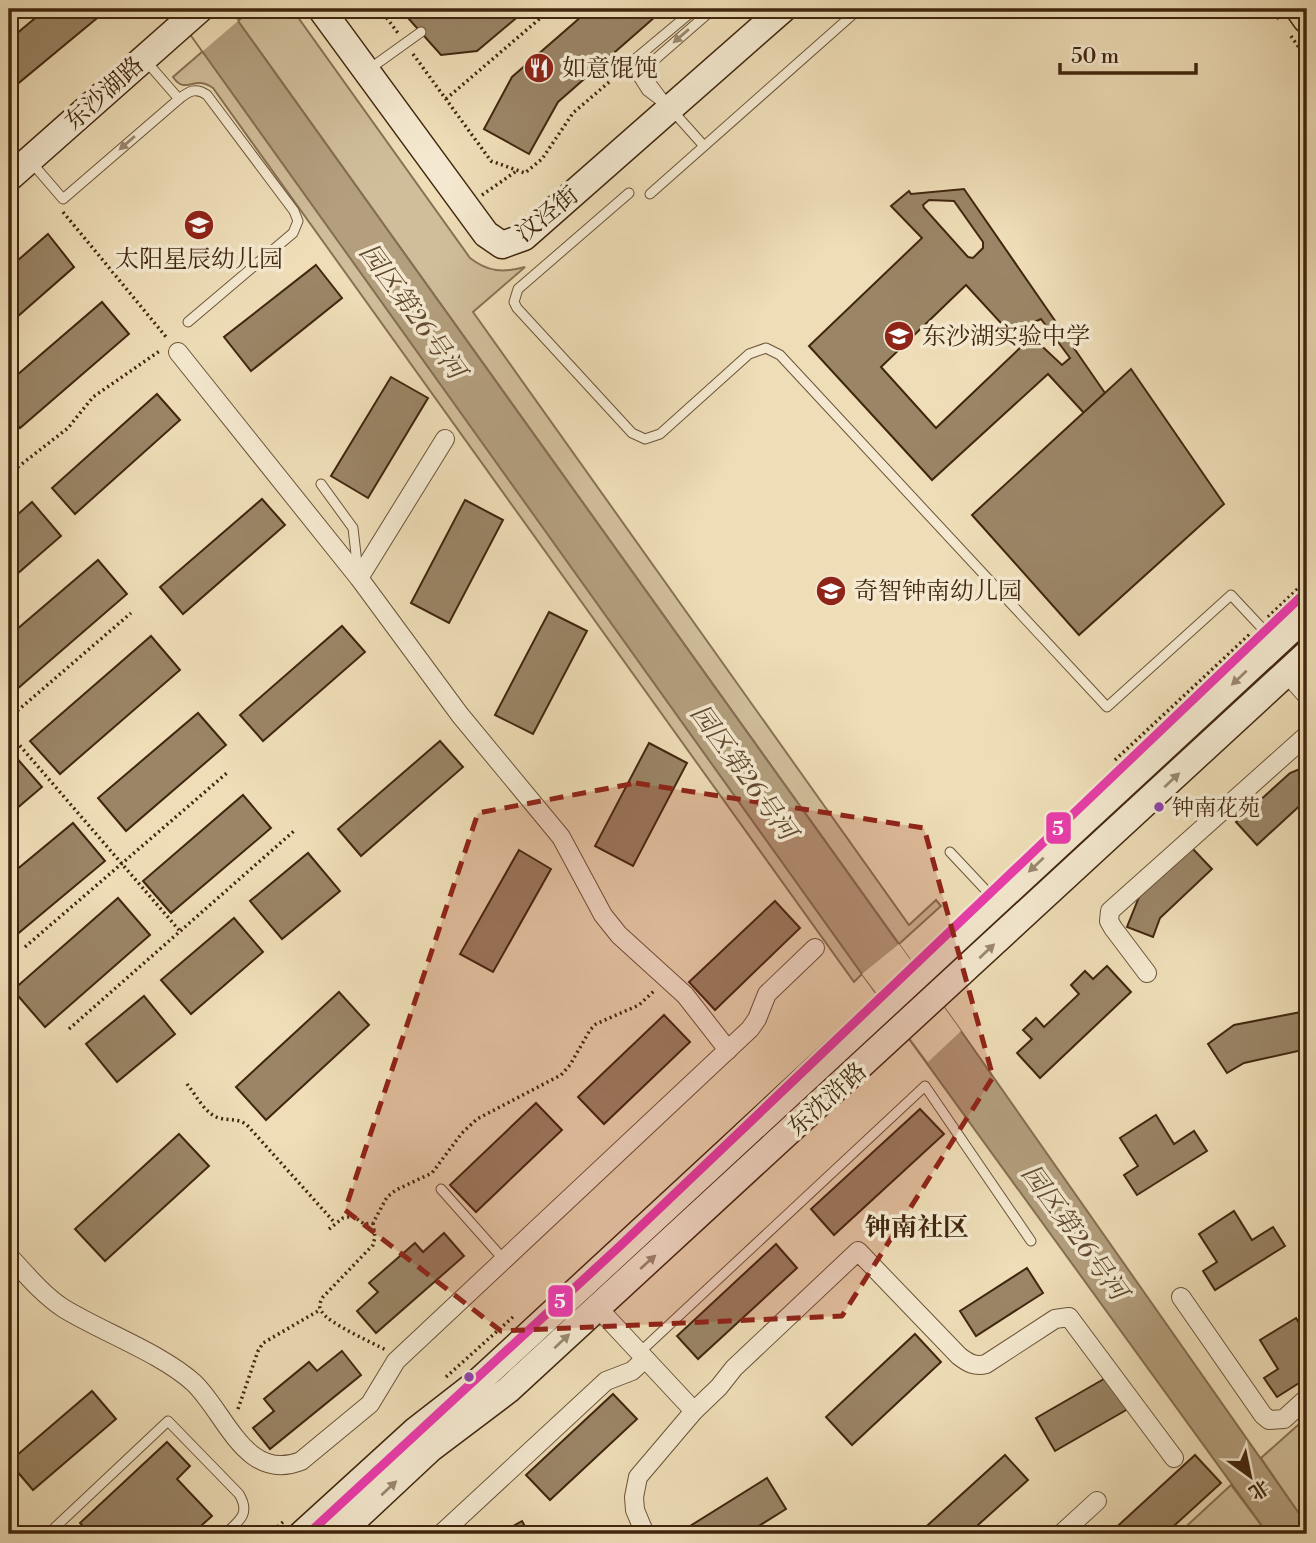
<svg xmlns="http://www.w3.org/2000/svg" width="1316" height="1543" font-family="'Libre Bodoni','Noto Serif SC',serif">
	<style>
		.green { fill: #d0be9a; stroke: #887254; stroke-width: 2 }
		.water { fill: #b39f7e; stroke: #856f51; stroke-width: 2 }
		.pier { fill: #eeddb7 }
		.building { fill: #9a8566; stroke: #40260e; stroke-width: 2; fill-rule: evenodd }
		.lines { fill: none; stroke-linecap: round; stroke-linejoin: round }
		.lane-casing { stroke: #6c5438; stroke-width: 11 }
		.street-casing { stroke: #6c5438; stroke-width: 20 }
		.secondary-casing { stroke: #40260e; stroke-width: 29 }
		.primary-casing { stroke: #40260e; stroke-width: 31 }
		.path { stroke: #40260e; stroke-width: 3.5; stroke-dasharray: 2 3.5; stroke-linecap: butt }
		.lane { stroke: #f4e9d0; stroke-width: 9 }
		.street { stroke: #f4e9d0; stroke-width: 18 }
		.secondary { stroke: #f4e9d0; stroke-width: 26 }
		.primary { stroke: #eeddb7; stroke-width: 28 }
		.metro-1-casing { stroke: #f4e9d0; stroke-width: 14 }
		.metro-1 { stroke: #e93cac; stroke-width: 9 }
		.oneway { fill: #9a886f }
		.marked { fill: #8f2418; fill-opacity: 0.2; stroke: #8f2418; stroke-width: 5; stroke-dasharray: 14 9; stroke-linejoin: round }
		.bus-dot { fill: #8e44ad; stroke: #f4e9d0; stroke-width: 2.5 }
		.labels { text-anchor: middle; stroke-width: 7; stroke-linejoin: round; paint-order: stroke }
		.bus-label { font-size: 22px; fill: #40260e; stroke: #f4e9d0; text-anchor: start }
		.poi-label { font-size: 24px; fill: #40260e; stroke: #f4e9d0; text-anchor: start }
		.street-label { font-size: 24px; fill: #40260e; stroke: #f4e9d0 }
		.water-label { font-size: 26px; font-style: italic; fill: #624a30; stroke: #f4e9d0 }
		.neighbourhood-label { font-size: 26px; font-weight: bold; fill: #40260e; stroke: #f4e9d0 }
		.line-badge { stroke: #f4e9d0; stroke-width: 2.5 }
		.badge-label { font-size: 19px; text-anchor: middle; font-weight: bold; fill: #fff }
	</style>
	<rect width="100%" height="100%" fill="#eeddb7"/>
	<filter id="stains"><feTurbulence type="fractalNoise" baseFrequency=".00286" numOctaves="4"/><feColorMatrix values="0 0 0 0 .2 0 0 0 0 .09 0 0 0 0 .02 0 0 0 .5 -.17"/></filter>
	<radialGradient id="worn" r=".72"><stop offset=".6" stop-color="#630" stop-opacity="0"/><stop offset="1" stop-color="#630" stop-opacity=".3"/></radialGradient>
	<!-- green -->
	<g class="green">
		<path d="M 252,9 L 292,9 L 470,258 C 488,272 503,273 525,267 L 473,312 L 909,925 L 936,900 L 941,906 L 899,944 L 238,21 Z"/>
		<path d="M 203,51 L 862,974 L 854,982 L 213,88 C 193,74 186,96 173,77 Z"/>
		<polygon points="1307,1417 1307,1516 1303,1520 1261,1458"/>
		<polygon points="1231,1485 1268,1534 1178,1534"/>
	</g>
	<!-- water -->
	<polygon class="water" points="172,9 229,9 233,14 961,1031 1303,1519 1307,1516 1307,1534 1268,1534 862,974"/>
	<!-- pier -->
	<g class="pier">
		<polygon points="173,9 229,9 238,21 203,51"/>
		<polygon points="899,944 961,1031 928,1062 862,974"/>
	</g>
	<!-- building -->
	<g class="building">
		<polygon points="46,9 108,9 9,91 9,40"/>
		<polygon points="400,9 527,9 477,51 441,55"/>
		<polygon points="590,9 664,9 558,102 529,154 484,129 512,77"/>
		<path d="M 964,189 L 1105,393 L 1084,413 L 1048,374 L 932,480 L 809,346 L 922,238 L 891,206 L 909,191 L 911,194 ZM 929,200 L 954,201 L 983,242 L 983,248 L 973,258 L 968,257 L 924,208 L 923,205 ZM 966,285 L 1022,346 L 936,428 L 881,367 ZM 1041,319 L 1070,358 L 1062,365 L 1032,337 L 1030,333 L 1032,323 Z"/>
		<polygon points="48,234 74,267 9,324 9,268"/>
		<polygon points="316,265 342,298 251,371 224,337"/>
		<polygon points="102,302 129,334 20,428 9,415 9,382"/>
		<polygon points="1131,369 1224,504 1079,635 972,515"/>
		<polygon points="391,377 428,398 368,498 331,476"/>
		<polygon points="157,394 180,420 75,514 52,488"/>
		<polygon points="262,499 285,525 183,614 160,587"/>
		<polygon points="465,500 503,520 449,623 411,603"/>
		<polygon points="32,502 61,536 9,581 9,522"/>
		<polygon points="98,560 127,594 9,696 9,636"/>
		<polygon points="549,612 587,631 533,734 495,715"/>
		<polygon points="342,626 365,652 263,741 240,715"/>
		<polygon points="151,636 180,670 60,774 30,741"/>
		<polygon points="198,713 226,745 126,831 98,798"/>
		<polygon points="440,741 463,767 361,856 338,829"/>
		<polygon points="649,743 687,763 633,866 595,846"/>
		<polygon points="14,755 42,787 9,815 9,759"/>
		<polygon points="1307,766 1307,799 1257,845 1236,822 1290,773"/>
		<polygon points="243,795 271,828 171,913 143,881"/>
		<polygon points="73,823 105,861 15,936 9,929 9,876"/>
		<polygon points="1191,847 1212,869 1160,918 1153,937 1127,927 1139,897"/>
		<polygon points="519,850 551,869 493,972 460,954"/>
		<polygon points="308,853 340,891 282,939 250,901"/>
		<polygon points="118,898 150,935 45,1027 13,990"/>
		<polygon points="775,901 800,928 715,1010 689,982"/>
		<polygon points="234,918 263,952 191,1014 161,980"/>
		<polygon points="1107,966 1131,992 1040,1078 1017,1053 1032,1039 1023,1030 1036,1018 1044,1027 1079,994 1071,985 1085,971 1093,979"/>
		<polygon points="339,992 369,1025 266,1120 236,1087"/>
		<polygon points="144,996 175,1034 117,1082 86,1044"/>
		<polygon points="1301,1012 1307,1049 1244,1063 1227,1073 1208,1044 1234,1025"/>
		<polygon points="664,1015 690,1042 604,1124 578,1097"/>
		<polygon points="536,1103 562,1130 476,1212 450,1185"/>
		<polygon points="920,1109 944,1134 834,1235 811,1209"/>
		<polygon points="1156,1115 1174,1144 1194,1131 1207,1151 1137,1195 1124,1175 1138,1166 1120,1138"/>
		<polygon points="179,1134 209,1166 105,1261 75,1229"/>
		<polygon points="1234,1211 1252,1240 1273,1227 1285,1246 1215,1290 1203,1271 1217,1262 1199,1234"/>
		<polygon points="444,1233 464,1256 376,1333 357,1311 378,1292 369,1283 415,1243 423,1252"/>
		<polygon points="776,1244 797,1268 698,1359 677,1336"/>
		<polygon points="1027,1268 1043,1293 976,1336 960,1311"/>
		<polygon points="1296,1318 1307,1336 1307,1378 1277,1397 1264,1378 1278,1369 1260,1340"/>
		<polygon points="915,1334 941,1362 852,1445 826,1417"/>
		<polygon points="342,1351 361,1375 270,1449 253,1428 274,1411 264,1399 309,1362 317,1371"/>
		<polygon points="1109,1376 1128,1409 1055,1451 1036,1418"/>
		<polygon points="92,1391 116,1419 33,1490 9,1462"/>
		<polygon points="613,1394 637,1419 550,1500 526,1475"/>
		<polygon points="167,1442 190,1466 177,1479 212,1516 192,1534 90,1534 80,1523"/>
		<polygon points="1005,1455 1028,1480 968,1534 918,1534"/>
		<polygon points="1195,1455 1221,1483 1165,1534 1109,1534"/>
		<polygon points="767,1478 786,1509 746,1534 695,1534 690,1526"/>
		<polygon points="522,1521 529,1534 499,1534"/>
	</g>
	<g class="lines">
		<!-- lane casing -->
		<g class="lane-casing">
			<g id="lane">
				<path d="M 145,60 L 179,99 C 189,91 196,87 207,95 L 294,211 L 298,221 L 293,233 L 188,322"/>
				<polyline points="634,60 670,108 704,146"/>
				<polyline points="634,60 695,9"/>
				<polyline points="368,70 421,32"/>
				<polyline points="635,72 647,91 668,107"/>
				<polyline points="636,76 713,9"/>
				<polyline points="32,163 63,199 179,99"/>
				<polyline points="629,193 518,289 514,302 517,308 632,433 645,439 660,434 749,354 766,348 780,355 1107,707 1231,595 1275,642"/>
				<polyline points="650,194 859,9"/>
				<polyline points="321,484 353,528 358,572"/>
				<polyline points="950,852 996,901"/>
				<polyline points="441,1189 505,1261"/>
				<polyline points="639,1353 925,1086 1031,1241"/>
				<path d="M 48,1534 L 168,1421 L 239,1494 C 251,1514 239,1521 225,1534"/>
			</g>
		</g>
		<!-- street casing -->
		<g class="street-casing">
			<g id="street">
				<polyline points="178,352 359,578 460,715 561,837 603,915 619,935 685,995 728,1050"/>
				<polyline points="359,578 445,439"/>
				<polyline points="1287,673 1307,696"/>
				<polyline points="1147,973 1113,928 1109,921 1110,911 1307,735"/>
				<path d="M 9,1256 C 26,1274 42,1294 63,1308 C 102,1332 161,1353 194,1383 C 226,1414 246,1483 301,1461 L 370,1404 L 396,1361 L 750,1029 L 757,1019 L 767,994 L 815,948"/>
				<polyline points="1181,1297 1263,1415 1269,1420 1284,1419 1307,1398"/>
				<polyline points="598,1308 694,1411"/>
				<polyline points="441,1534 606,1381 632,1371 645,1359"/>
				<path d="M 645,1534 L 635,1510 L 634,1497 L 638,1477 L 694,1411 L 719,1387 L 734,1368 L 858,1251 L 959,1356 C 968,1363 975,1367 986,1364 L 1055,1319 L 1069,1317 L 1174,1458"/>
				<polyline points="1061,1534 1097,1501"/>
			</g>
		</g>
		<!-- secondary casing -->
		<g class="secondary-casing">
			<g id="secondary">
				<polyline points="321,9 486,234 502,245 524,237 783,9"/>
				<polyline points="9,178 200,9"/>
				<polyline points="302,1534 415,1431 478,1382 1307,615"/>
				<polyline points="339,1534 430,1449 508,1390 1307,654"/>
			</g>
		</g>
		<!-- primary casing -->
		<g class="primary-casing">
			<polyline id="primary" points="1300,9 1307,19"/>
		</g>
		<!-- path -->
		<g class="path">
			<polyline points="380,9 398,33"/>
			<polyline points="1272,9 1279,19"/>
			<polyline points="1291,36 1307,59"/>
			<polyline points="413,54 491,161 525,173 542,159 573,113 622,71"/>
			<polyline points="446,99 551,9"/>
			<polyline points="482,195 518,170"/>
			<polyline points="63,212 167,338"/>
			<polyline points="9,474 68,428 93,397 161,350"/>
			<polyline points="1268,617 1307,580"/>
			<polyline points="9,718 131,613"/>
			<polyline points="9,733 179,930"/>
			<polyline points="1115,760 1250,634"/>
			<polyline points="25,947 228,772"/>
			<polyline points="69,1029 294,831"/>
			<path d="M 187,1084 C 196,1095 205,1114 219,1118 C 230,1121 238,1118 247,1125 L 335,1223"/>
			<path d="M 373,1223 L 375,1237 L 373,1245 L 323,1297 C 320,1302 318,1307 322,1312 C 328,1323 373,1343 386,1350"/>
			<polyline points="329,1229 343,1218 353,1216 364,1224 373,1223 387,1197 396,1190 432,1173 462,1133 477,1119 561,1075 570,1065 590,1030 596,1024 639,1005 655,990"/>
			<polyline points="446,1377 513,1317"/>
			<polyline points="238,1409 258,1351 263,1343 320,1310"/>
			<polyline points="9,1533 10,1534"/>
			<polyline points="269,1534 283,1522"/>
		</g>
		<!-- lane -->
		<use href="#lane" class="lane"/>
		<!-- street -->
		<use href="#street" class="street"/>
		<!-- secondary -->
		<use href="#secondary" class="secondary"/>
		<!-- primary -->
		<use href="#primary" class="primary"/>
		<!-- metro-1 casing -->
		<g class="metro-1-casing">
			<polyline id="metro-1" points="308,1534 621,1245 1307,591"/>
		</g>
		<!-- metro-1 -->
		<use href="#metro-1" class="metro-1"/>
	</g>
	<!-- one-way arrows -->
	<defs><path id="oneway-solid" d="M-6-.8H1V-3.2L6.5 0L1 3.2V.8H-6Z" transform="scale(1.75)"/></defs>
	<g class="oneway">
		<use href="#oneway-solid" transform="translate(681 36) rotate(139)"/>
		<use href="#oneway-solid" transform="translate(127 143) rotate(139)"/>
		<use href="#oneway-solid" transform="translate(1239 678) rotate(137)"/>
		<use href="#oneway-solid" transform="translate(1172 780) rotate(-43)"/>
		<use href="#oneway-solid" transform="translate(1036 865) rotate(137)"/>
		<use href="#oneway-solid" transform="translate(987 951) rotate(-43)"/>
		<use href="#oneway-solid" transform="translate(648 1262) rotate(-42)"/>
		<use href="#oneway-solid" transform="translate(562 1341) rotate(-43)"/>
		<use href="#oneway-solid" transform="translate(389 1488) rotate(-43)"/>
	</g>
	<!-- marked area -->
	<path class="marked" d="M 636,783 L 924,828 L 993,1077 L 842,1316 L 501,1331 L 345,1210 L 478,813 Z"/>
	<!-- icons -->
	<defs>
		<g id="restaurant-disc" transform="scale(1.575)"><circle r="9.5" fill="#8f2418" stroke="#f4e9d0"/><path d="M-5-6h1v4h1v-4h1v4h1v-4h1v5L-1.5 .5V6h-2V.5L-5-1ZM5-6V6H3V1.5H1.5Q1.5-4 5-6Z" fill="#fff"/></g>
		<g id="school-disc" transform="scale(1.575)"><circle r="9.5" fill="#8f2418" stroke="#f4e9d0"/><path d="M0-5L7-2L0 1L-7-2ZM-4 1L0 2.5L4 1V4Q0 6-4 4Z" fill="#fff"/></g>
	</defs>
	<g fill-rule="evenodd">
		<use href="#restaurant-disc" x="539" y="68"/>
		<use href="#school-disc" x="199" y="225"/>
		<use href="#school-disc" x="899" y="336"/>
		<use href="#school-disc" x="831" y="591"/>
	</g>
	<!-- markers -->
	<g class="bus-dot">
		<circle cx="1159" cy="807" r="6"/>
		<circle cx="469" cy="1377" r="6"/>
	</g>
	<g class="labels">
		<!-- bus labels -->
		<g class="bus-label">
			<text x="1172" y="815">钟南花苑</text>
		</g>
		<!-- poi labels -->
		<g class="poi-label">
			<text x="562" y="76">如意馄饨</text>
			<text x="199" y="267" text-anchor="middle">太阳星辰幼儿园</text>
			<text x="922" y="344">东沙湖实验中学</text>
			<text x="854" y="599">奇智钟南幼儿园</text>
		</g>
		<!-- street labels -->
		<g class="street-label">
			<text transform="translate(104 93) rotate(-42)" y="8">东沙湖路</text>
			<text transform="translate(547 214) rotate(-39)" y="8">汶泾街</text>
			<text transform="translate(827 1099) rotate(-42)" y="8">东沈浒路</text>
		</g>
		<!-- water labels -->
		<g class="water-label">
			<text transform="translate(413 311) rotate(54)" y="9">园区第26号河</text>
			<text transform="translate(744 772) rotate(54)" y="9">园区第26号河</text>
			<text transform="translate(1075 1232) rotate(54)" y="9">园区第26号河</text>
		</g>
		<!-- neighbourhood labels -->
		<g class="neighbourhood-label">
			<text x="917" y="1236">钟南社区</text>
		</g>
	</g>
	<g class="line-badge">
		<rect x="1045" y="811" width="27" height="34" rx="7" fill="#e93cac"/>
		<rect x="547" y="1284" width="27" height="34" rx="7" fill="#e93cac"/>
	</g>
	<g class="badge-label">
		<text x="1058" y="835">5</text>
		<text x="560" y="1308">5</text>
	</g>
	<!-- margin -->
	<rect width="1316" height="1543" fill="none" stroke="#eeddb7" stroke-width="35"/>
	<rect x="10" y="10" width="1295" height="1522" fill="none" stroke="#40260e" stroke-width="3.5"/>
	<rect x="18" y="18" width="1281" height="1508" fill="none" stroke="#40260e" stroke-width="2"/>
	<!-- north arrow -->
	<g transform="translate(1250 1476) rotate(147)" stroke="#f4e9d0" stroke-width="5" paint-order="stroke">
	<path d="M0-5L12 26L0 18L-12 26Z" fill="#40260e"/>
	<text y="-10" font-size="19" font-weight="bold" text-anchor="middle" fill="#40260e">北</text>
	</g>
	<!-- scale -->
	<path d="M1060 63v10h136v-10" fill="none" stroke="#40260e" stroke-width="3.5"/>
	<text x="1071" y="63" font-size="21" fill="#40260e" stroke="#f4e9d0" stroke-width="5" paint-order="stroke">50 m</text>
	<rect width="100%" height="100%" filter="url(#stains)"/>
	<rect width="100%" height="100%" fill="url(#worn)"/>
</svg>
